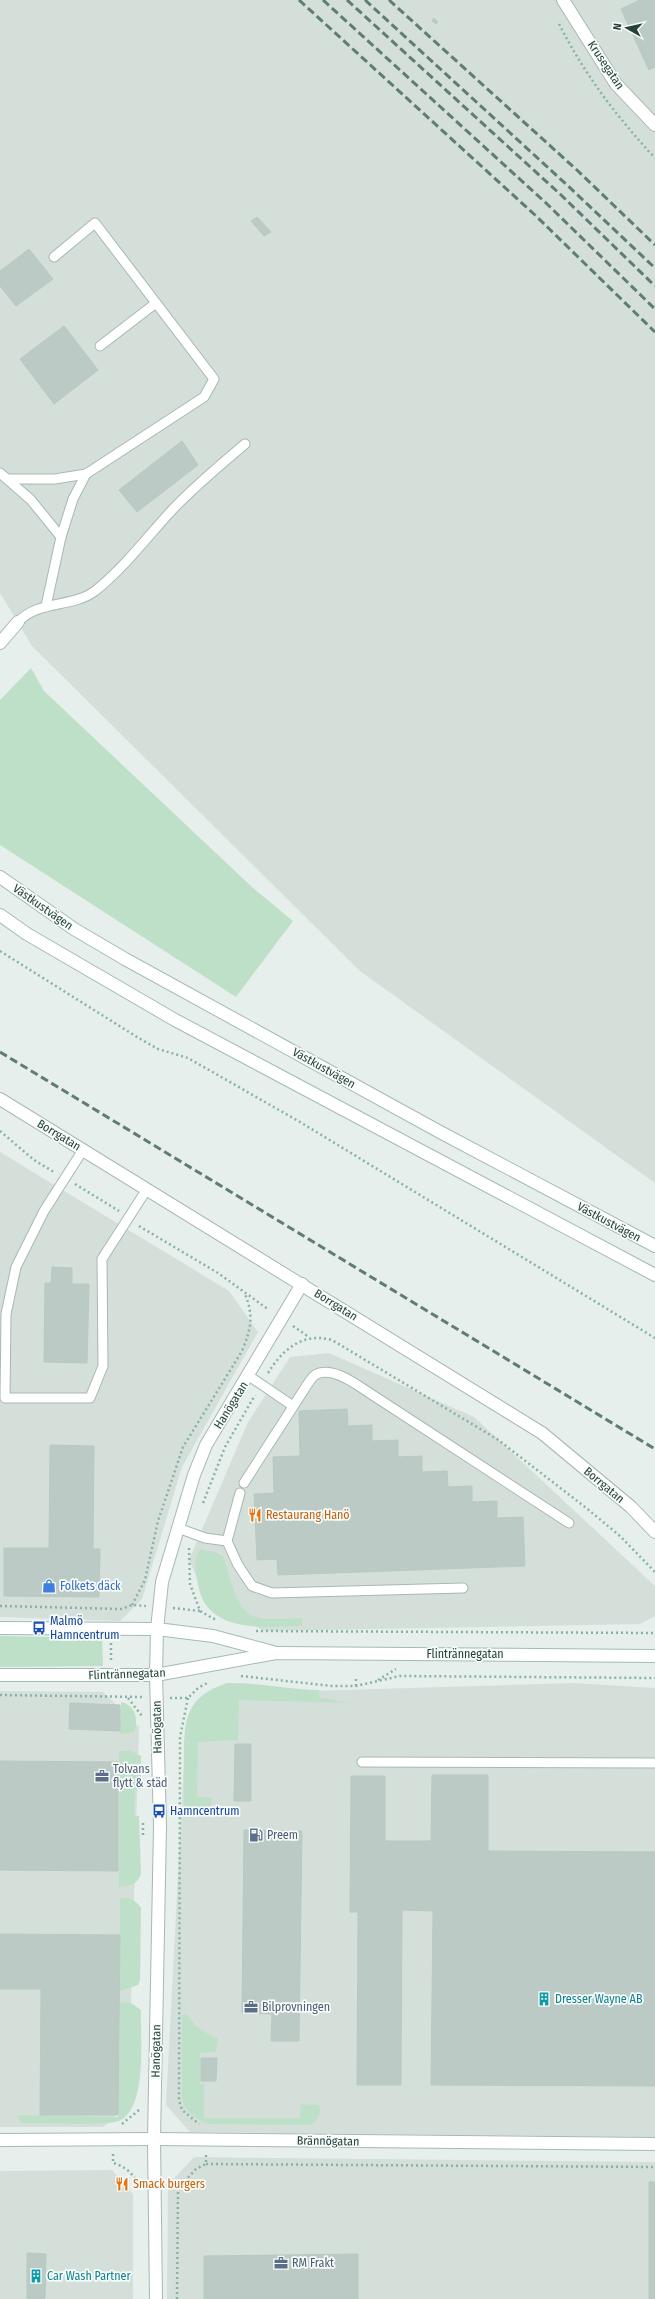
<svg xmlns="http://www.w3.org/2000/svg" width="655" height="2299" font-family="'Fira Sans Condensed',sans-serif">
	<style>
		.built { fill: #d4dfda }
		.green { fill: #bfe0c8 }
		.building { fill: #bbcac4; stroke: #b8c9c2 }
		.lines { fill: none; stroke-linecap: round; stroke-linejoin: round }
		.lane-casing { stroke: #a8b8b2; stroke-width: 11 }
		.street-casing { stroke: #a8b8b2; stroke-width: 14 }
		.secondary-casing { stroke: #a4bbb3; stroke-width: 14 }
		.path { stroke: #86b3a5; stroke-width: 2.5; stroke-dasharray: 2 3; stroke-linecap: butt }
		.lane { stroke: #fff; stroke-width: 9 }
		.street { stroke: #fff; stroke-width: 12 }
		.secondary { stroke: #fff; stroke-width: 12 }
		.rail { stroke: #5f7d75; stroke-width: 3; stroke-dasharray: 8 4; stroke-linecap: butt }
		.labels { text-anchor: middle; stroke-width: 3.5; stroke-linejoin: round; paint-order: stroke }
		.street-label { font-size: 12px; fill: #24423a; stroke: #f7fbf9 }
		.food-label { font-size: 12px; fill: #c56008; stroke: #f7fbf9; text-anchor: start }
		.shop-label { font-size: 12px; fill: #366cbe; stroke: #f7fbf9; text-anchor: start }
		.transit-label { font-size: 12px; fill: #164399; stroke: #f7fbf9; text-anchor: start }
		.service-label { font-size: 12px; fill: #4e5e75; stroke: #f7fbf9; text-anchor: start }
		.culture-label { font-size: 12px; fill: #0d838f; stroke: #f7fbf9; text-anchor: start }
	</style>
	<rect width="100%" height="100%" fill="#e6efeb"/>
	<!-- built -->
	<g class="built">
		<polygon points="0,0 655,0 655,1183 360,971 32,646 0,593"/>
		<polygon points="0,1152 229,1291 258,1332 182,1467 142,1599 120,1621 0,1617"/>
		<polygon points="329,1353 474,1417 655,1586 655,1616 640,1624 266,1631 211,1609 189,1560 248,1422 290,1357"/>
		<polygon points="574,1683 655,1688 655,2137 190,2132 166,2105 184,1759 209,1699 276,1692"/>
		<polygon points="0,1691 103,1692 139,1727 128,2106 103,2127 0,2127"/>
		<polygon points="194,2157 655,2162 655,2299 167,2299 168,2185"/>
		<polygon points="112,2170 133,2194 133,2299 0,2299 0,2171"/>
	</g>
	<!-- green -->
	<g class="green">
		<polygon points="31,668 44,691 253,888 293,921 236,997 0,845 0,700"/>
		<path d="M 200,1549 L 218,1553 L 223,1557 C 231,1576 235,1614 259,1618 C 273,1620 288,1618 302,1618 L 302,1626 C 263,1627 206,1634 198,1584 C 195,1572 193,1560 200,1549 Z"/>
		<polygon points="0,1636 102,1638 103,1666 0,1667"/>
		<path d="M 227,1683 C 258,1682 288,1690 319,1690 L 320,1698 L 352,1703 L 239,1700 L 238,1740 L 198,1742 L 197,1797 L 212,1797 L 211,1807 L 202,1813 L 188,1811 L 184,1806 C 184,1790 184,1773 184,1757 C 184,1718 186,1697 227,1683 Z"/>
		<path d="M 121,1702 C 135,1705 139,1719 134,1732 L 120,1734 Z"/>
		<path d="M 119,1751 L 131,1751 L 141,1756 L 141,1789 L 135,1789 L 134,1816 L 139,1816 L 141,1874 C 137,1885 130,1886 119,1887 Z"/>
		<path d="M 120,1898 C 130,1898 135,1899 141,1908 L 140,1980 L 138,1985 L 120,1991 Z"/>
		<path d="M 120,2002 L 131,2003 L 141,2010 C 140,2038 148,2107 119,2121 C 106,2126 39,2123 21,2123 L 17,2115 L 118,2117 Z"/>
		<path d="M 182,2015 L 188,2015 C 195,2029 206,2032 218,2039 L 216,2052 L 200,2053 L 200,2084 L 204,2084 L 204,2118 L 300,2118 L 301,2104 L 318,2105 L 321,2112 L 315,2122 L 309,2125 L 209,2124 C 194,2118 185,2113 182,2098 Z"/>
	</g>
	<!-- building -->
	<g class="building">
		<polygon points="640,0 655,0 655,67 649,70 621,9"/>
		<polygon points="434,18 438,22 436,24 432,21"/>
		<polygon points="257,217 271,232 264,236 251,221"/>
		<polygon points="29,249 53,279 16,306 0,286 0,271"/>
		<polygon points="64,326 98,370 54,404 20,359"/>
		<polygon points="182,441 198,465 137,512 119,490"/>
		<polygon points="52,1267 72,1268 72,1284 89,1284 87,1363 44,1362 45,1283 51,1283"/>
		<polygon points="347,1409 348,1426 372,1425 372,1441 398,1440 398,1457 422,1456 422,1472 447,1471 448,1487 472,1486 472,1502 497,1501 497,1518 523,1517 525,1566 278,1575 277,1559 257,1560 254,1494 274,1493 273,1457 300,1456 299,1411"/>
		<polygon points="50,1445 94,1446 93,1549 100,1549 99,1597 4,1596 4,1548 49,1548"/>
		<polygon points="70,1703 120,1705 120,1731 69,1729"/>
		<polygon points="235,1744 251,1744 251,1801 234,1801"/>
		<polygon points="0,1761 118,1762 118,1871 0,1870"/>
		<polygon points="432,1775 488,1775 488,1851 655,1852 655,2086 431,2085 433,1911 402,1910 401,2085 357,2085 358,1912 350,1912 351,1776 385,1776 385,1841 431,1841"/>
		<polygon points="244,1830 302,1831 299,2041 271,2041 272,2014 242,2013"/>
		<polygon points="0,1934 120,1935 118,2115 40,2115 41,1989 0,1989"/>
		<polygon points="201,2058 217,2058 216,2081 201,2081"/>
		<rect x="649" y="2182" width="6" height="117"/>
		<polygon points="27,2253 46,2254 45,2299 27,2299"/>
		<polygon points="358,2254 358,2299 204,2299 204,2256"/>
	</g>
	<g class="lines">
		<!-- lane casing -->
		<g class="lane-casing">
			<g id="lane">
				<polyline points="100,346 156,303"/>
				<polyline points="0,473 31,500 61,537"/>
				<polyline points="9,479 55,479 86,474"/>
				<polyline points="46,606 61,537 73,499 86,474 204,397 214,379 95,223 54,257"/>
				<path d="M 18,622 C 38,600 72,608 95,591 C 125,567 147,537 173,509 C 195,486 220,465 245,444"/>
				<polyline points="83,1150 44,1211 16,1267 6,1314 5,1398 90,1398 103,1366 102,1259 147,1189"/>
				<polyline points="249,1376 293,1406"/>
				<path d="M 244,1483 L 307,1385 C 309,1382 312,1377 315,1375 C 332,1365 357,1385 371,1394 L 569,1523"/>
				<polyline points="178,1528 205,1538 227,1541 238,1565 252,1586 272,1593 463,1588"/>
				<polyline points="227,1541 240,1493"/>
				<polyline points="362,1762 655,1763"/>
			</g>
		</g>
		<!-- street casing -->
		<g class="street-casing">
			<g id="street">
				<polyline points="563,0 616,84 655,125"/>
				<polyline points="0,643 18,622"/>
				<polyline points="0,1099 542,1433 631,1507 655,1532"/>
				<polyline points="0,2140 154,2139 655,2144"/>
				<polyline points="156,2299 154,2139 160,1826 156,1675 157,1629 162,1582 194,1475 206,1445 302,1284"/>
			</g>
		</g>
		<!-- secondary casing -->
		<g class="secondary-casing">
			<g id="secondary">
				<polyline points="0,877 74,929 125,959 440,1132 655,1246"/>
				<polyline points="0,915 27,934 175,1020 655,1275"/>
				<polyline points="0,1628 157,1629 213,1636 273,1652"/>
				<polyline points="0,1675 156,1675 276,1653 655,1656"/>
			</g>
		</g>
		<!-- path -->
		<g class="path">
			<path d="M 559,24 C 585,75 616,116 655,158"/>
			<polyline points="0,951 137,1037 158,1049 188,1058 300,1122 655,1338"/>
			<polyline points="0,1131 34,1160 54,1172"/>
			<polyline points="75,1184 119,1211"/>
			<polyline points="139,1226 218,1273 269,1310"/>
			<polyline points="293,1326 309,1337"/>
			<path d="M 268,1373 C 283,1349 303,1332 332,1340 L 497,1439 L 585,1507 L 620,1536 L 655,1572"/>
			<polyline points="203,1503 225,1447 255,1395"/>
			<polyline points="189,1548 190,1584 200,1611 216,1620"/>
			<path d="M 132,1605 L 145,1580 L 158,1521 L 183,1447 L 242,1351 C 251,1329 254,1316 245,1294"/>
			<polyline points="0,1606 121,1609 132,1605 146,1606"/>
			<polyline points="173,1608 200,1611"/>
			<polyline points="256,1631 655,1633"/>
			<polyline points="111,1660 111,1643"/>
			<polyline points="241,1676 332,1686 356,1686 400,1676 655,1678"/>
			<polyline points="378,1680 396,1669"/>
			<polyline points="356,1686 356,1677"/>
			<polyline points="0,1695 143,1697"/>
			<polyline points="128,1698 142,1716"/>
			<polyline points="170,1698 188,1698 198,1688 209,1682"/>
			<polyline points="188,1698 180,1737 179,2100 182,2110 199,2124"/>
			<polyline points="143,1835 143,1820"/>
			<polyline points="122,2124 139,2110"/>
			<path d="M 113,2154 L 113,2163 C 125,2166 135,2175 139,2186"/>
			<polyline points="206,2164 655,2167"/>
			<polyline points="177,2299 178,2189 196,2169 206,2164 206,2155"/>
		</g>
		<!-- lane -->
		<use href="#lane" class="lane"/>
		<!-- street -->
		<use href="#street" class="street"/>
		<!-- secondary -->
		<use href="#secondary" class="secondary"/>
		<!-- rail -->
		<g class="rail">
			<polyline points="299,0 535,215 655,332"/>
			<polyline points="323,0 546,203 655,309"/>
			<polyline points="347,0 560,194 655,286"/>
			<polyline points="365,0 567,185 655,268"/>
			<polyline points="389,0 578,171 655,245"/>
			<polyline points="0,1052 655,1449"/>
		</g>
	</g>
	<!-- icons -->
	<defs>
		<g id="restaurant-bare" transform="scale(1.08)"><path d="M-5-6h1v4h1v-4h1v4h1v-4h1v5L-1.5 .5V6h-2V.5L-5-1ZM5-6V6H3V1.5H1.5Q1.5-4 5-6Z" fill="#e8710a" stroke="#f7fbf9" stroke-width="2.5" paint-order="stroke"/></g>
		<g id="shop-bare" transform="scale(1.08)"><path d="M-5-2.5h2.3a2.7 3.5 0 0 1 5.4 0H5L5.5 6h-11ZM-1.5-2.5h3a1.5 2.3 0 0 0-3 0Z" fill="#3f7fe0" stroke="#f7fbf9" stroke-width="2.5" paint-order="stroke"/></g>
		<g id="bus-bare" transform="scale(1.08)"><path d="M-5-6H5V4H4V6H2V4H-2V6H-4V4H-5ZM-3.5-4V0h7V-4ZM-3.5 1.2v1.5H-2V1.2ZM2 1.2v1.5H3.5V1.2Z" fill="#1a4fb4" stroke="#f7fbf9" stroke-width="2.5" paint-order="stroke"/></g>
		<g id="office-bare" transform="scale(1.08)"><path d="M-6-3h4V-5.5h4V-3h4V5H-6ZM-1-4.5V-3h2v-1.5ZM-6 0V1H6V0Z" fill="#5c6f8a" stroke="#f7fbf9" stroke-width="2.5" paint-order="stroke"/></g>
		<g id="fuel-bare" transform="scale(1.08)"><path d="M-5.5-6h7V0h2V4h1.3V-2.5L3-4.5l.8-.8L6-3V5H2.5V1h-1V6h-7ZM-4.2-4.7v3.2H.2V-4.7Z" fill="#5c6f8a" stroke="#f7fbf9" stroke-width="2.5" paint-order="stroke"/></g>
		<g id="building-bare" transform="scale(1.08)"><path d="M-4-6H4V6H1V3H-1V6H-4ZM-2.5-4.3h1.7v1.8h-1.7ZM.8-4.3h1.7v1.8H.8ZM-2.5-1h1.7V.8h-1.7ZM.8-1h1.7V.8H.8Z" fill="#0f9aa8" stroke="#f7fbf9" stroke-width="2.5" paint-order="stroke"/></g>
	</defs>
	<g fill-rule="evenodd">
		<use href="#restaurant-bare" x="255" y="1515"/>
		<use href="#shop-bare" x="49" y="1586"/>
		<use href="#bus-bare" x="39" y="1628"/>
		<use href="#office-bare" x="102" y="1776"/>
		<use href="#bus-bare" x="159" y="1811"/>
		<use href="#fuel-bare" x="256" y="1835"/>
		<use href="#building-bare" x="544" y="1999"/>
		<use href="#office-bare" x="251" y="2007"/>
		<use href="#restaurant-bare" x="122" y="2184"/>
		<use href="#office-bare" x="281" y="2263"/>
		<use href="#building-bare" x="36" y="2276"/>
	</g>
	<g class="labels">
		<!-- street labels -->
		<g class="street-label">
			<text transform="translate(606 65) rotate(56)" y="4">Krusegatan</text>
			<text transform="translate(43 907) rotate(35)" y="4">Västkustvägen</text>
			<text transform="translate(324 1068) rotate(29)" y="4">Västkustvägen</text>
			<text transform="translate(59 1135) rotate(31)" y="4">Borrgatan</text>
			<text transform="translate(609 1222) rotate(28)" y="4">Västkustvägen</text>
			<text transform="translate(336 1305) rotate(32)" y="4">Borrgatan</text>
			<text transform="translate(231 1405) rotate(-58)" y="4">Hanögatan</text>
			<text transform="translate(604 1485) rotate(40)" y="4">Borrgatan</text>
			<text x="465" y="1658">Flintrännegatan</text>
			<text transform="translate(127 1674) rotate(-2)" y="4">Flintrännegatan</text>
			<text transform="translate(157 1727) rotate(-91)" y="4">Hanögatan</text>
			<text transform="translate(156 2051) rotate(-89)" y="4">Hanögatan</text>
			<text transform="translate(328 2141) rotate(1)" y="4">Brännögatan</text>
		</g>
		<!-- food labels -->
		<g class="food-label">
			<text x="266" y="1519">Restaurang Hanö</text>
			<text x="133" y="2188">Smack burgers</text>
		</g>
		<!-- shop labels -->
		<g class="shop-label">
			<text x="60" y="1590">Folkets däck</text>
		</g>
		<!-- transit labels -->
		<g class="transit-label">
			<text x="50" y="1625">Malmö<tspan x="50" dy="14">Hamncentrum</tspan></text>
			<text x="170" y="1815">Hamncentrum</text>
		</g>
		<!-- service labels -->
		<g class="service-label">
			<text x="113" y="1773">Tolvans<tspan x="113" dy="14">flytt &amp; städ</tspan></text>
			<text x="267" y="1839">Preem</text>
			<text x="262" y="2011">Bilprovningen</text>
			<text x="292" y="2267">RM Frakt</text>
		</g>
		<!-- culture labels -->
		<g class="culture-label">
			<text x="555" y="2003">Dresser Wayne AB</text>
			<text x="47" y="2280">Car Wash Partner</text>
		</g>
	</g>
	<!-- north arrow -->
	<g transform="translate(627 28) rotate(278)" stroke="#f7fbf9" stroke-width="3" paint-order="stroke">
	<path d="M0-3L7 15L0 10L-7 15Z" fill="#24423a"/>
	<text y="-6" font-size="11" font-weight="bold" text-anchor="middle" fill="#24423a">N</text>
	</g>
</svg>
